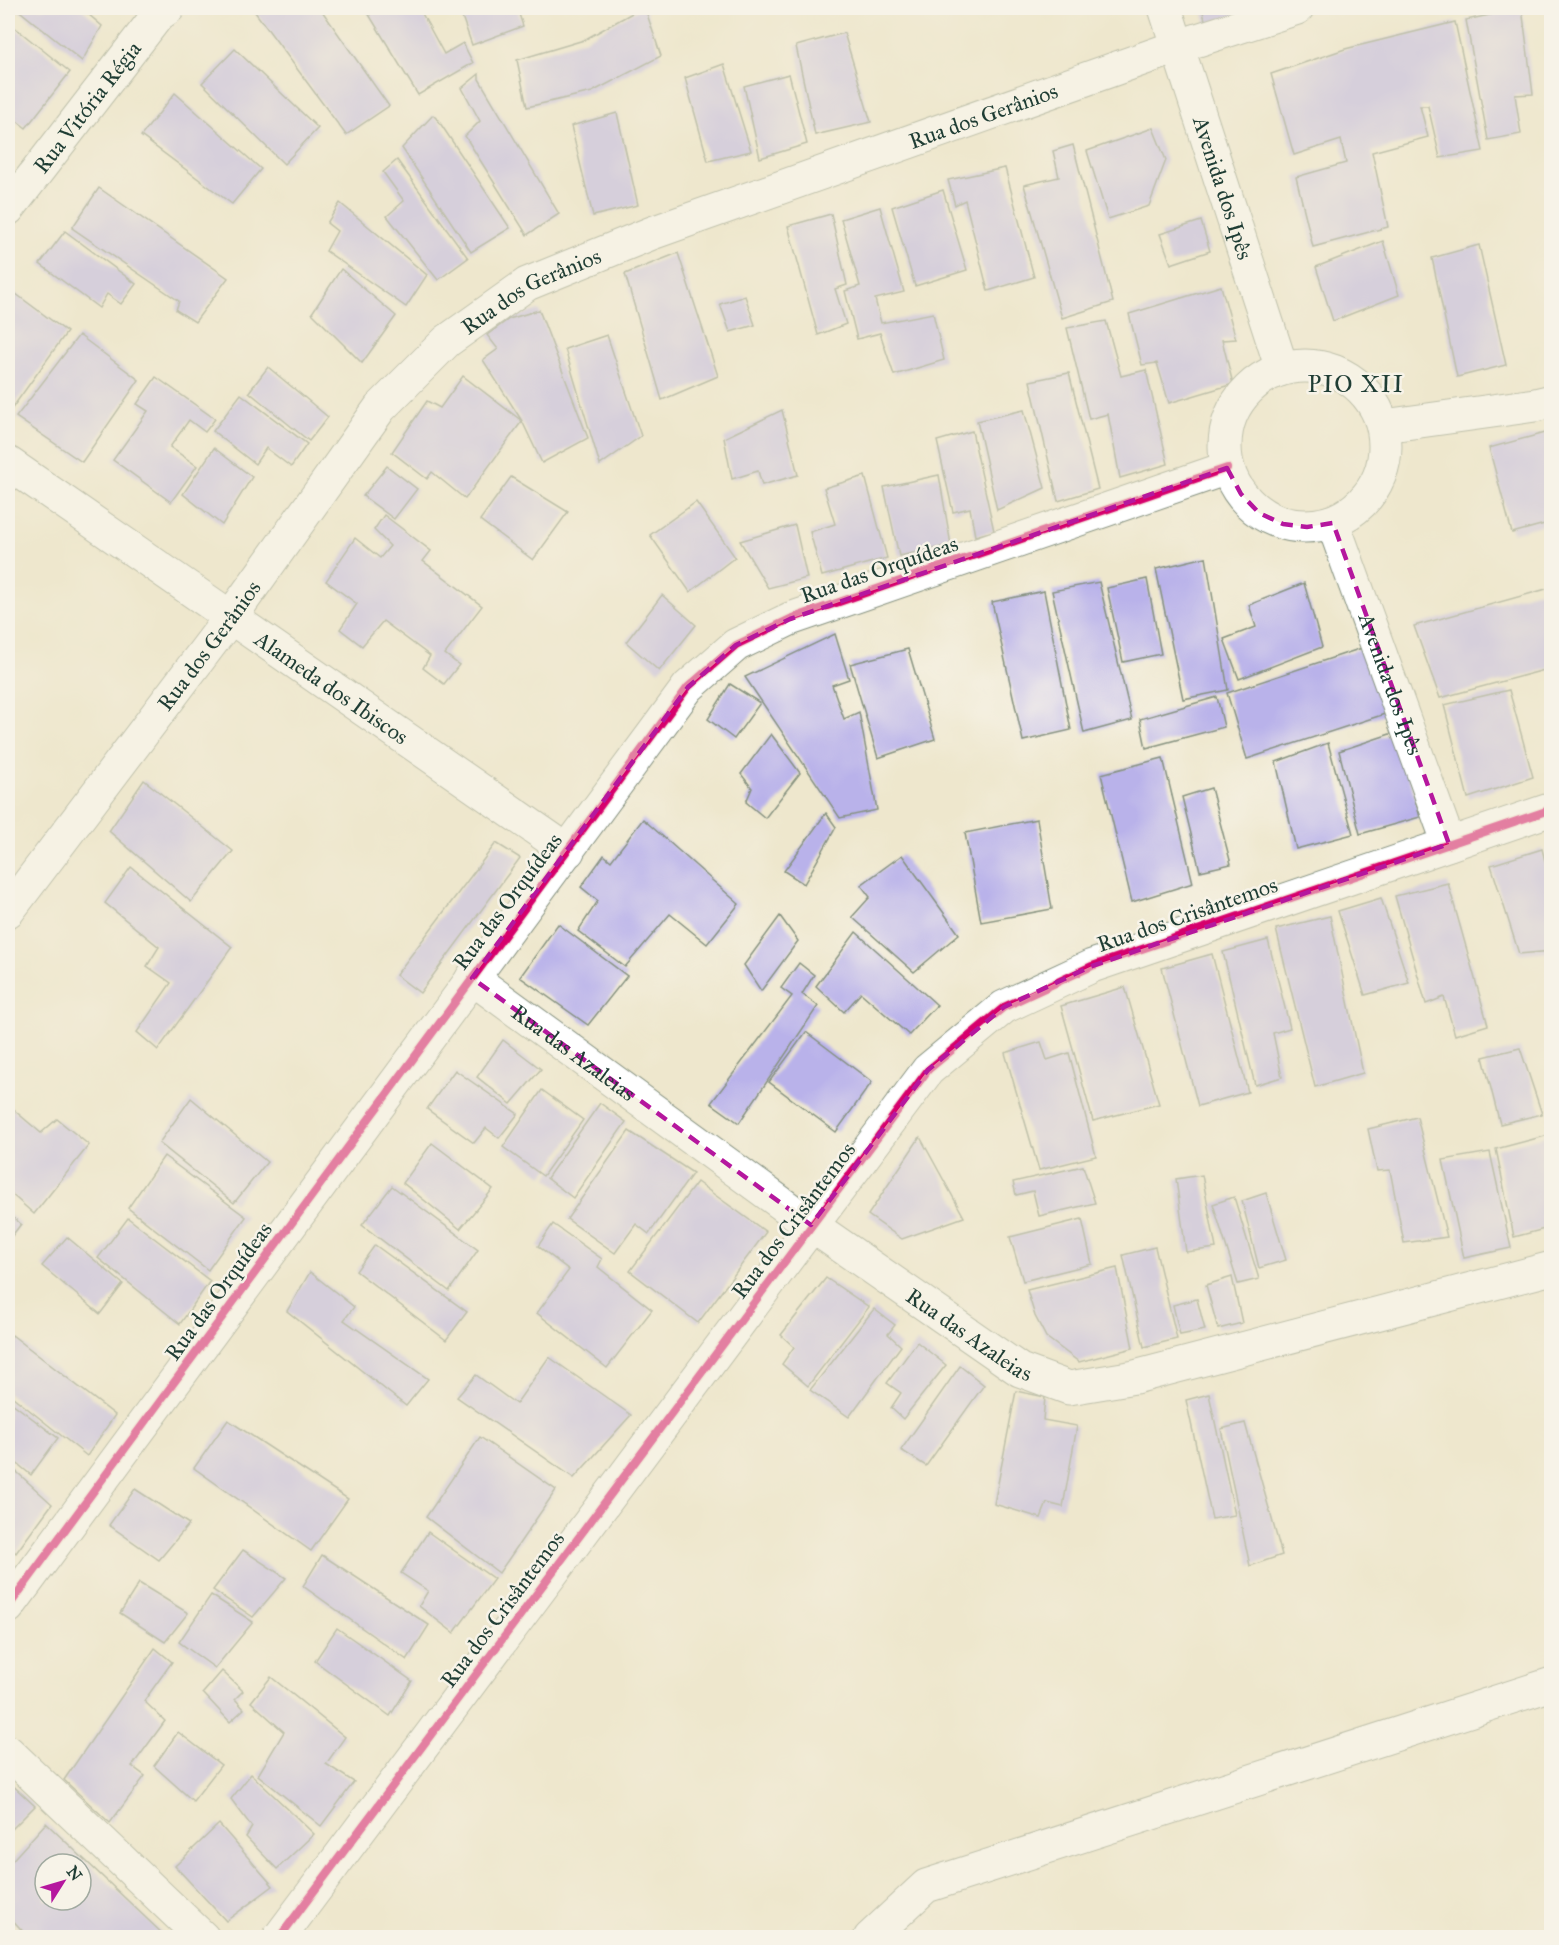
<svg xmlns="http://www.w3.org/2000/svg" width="1559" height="1945" font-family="'IM FELL Great Primer',serif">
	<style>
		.building { fill: #b9b2ea; fill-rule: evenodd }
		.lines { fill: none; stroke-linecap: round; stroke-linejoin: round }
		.street-casing { stroke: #869280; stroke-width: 35 }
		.street { stroke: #fff; stroke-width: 33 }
		.cycleway-casing { stroke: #f7f3e8; stroke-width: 11 }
		.cycleway { stroke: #d6006c; stroke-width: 8 }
		.marked { fill: none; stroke: #b5179e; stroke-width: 4.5; stroke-dasharray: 12 8; stroke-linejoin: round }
		.labels { text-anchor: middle; stroke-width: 5; stroke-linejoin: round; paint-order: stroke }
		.street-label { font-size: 22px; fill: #1f3d34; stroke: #f7f3e8 }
		.neighbourhood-label { font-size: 24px; letter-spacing: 1.5px; fill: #1f3d34; stroke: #f7f3e8 }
	</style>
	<rect width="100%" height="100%" fill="#f7f3e8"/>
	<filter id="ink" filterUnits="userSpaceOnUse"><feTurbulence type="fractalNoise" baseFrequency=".0167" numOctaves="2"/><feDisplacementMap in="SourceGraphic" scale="12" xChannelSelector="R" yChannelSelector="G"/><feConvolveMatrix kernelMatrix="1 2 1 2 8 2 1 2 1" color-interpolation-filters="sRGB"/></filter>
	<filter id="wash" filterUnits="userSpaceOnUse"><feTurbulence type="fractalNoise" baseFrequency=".008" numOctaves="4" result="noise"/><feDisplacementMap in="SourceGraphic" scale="24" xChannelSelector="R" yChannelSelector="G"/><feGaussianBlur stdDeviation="1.35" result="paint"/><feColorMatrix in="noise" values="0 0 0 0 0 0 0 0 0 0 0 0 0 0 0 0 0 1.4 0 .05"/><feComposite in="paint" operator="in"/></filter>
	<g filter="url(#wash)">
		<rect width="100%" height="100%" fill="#eee7cd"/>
		<g id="blocks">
			<!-- building -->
			<g class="building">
				<polygon points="16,8 81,8 102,26 82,61"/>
				<polygon points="252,8 320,8 389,106 346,135"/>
				<polygon points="365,8 419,8 444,54 463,43 473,63 418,95"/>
				<polygon points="459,8 517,8 523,26 472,45"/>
				<polygon points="641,8 645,8 661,56 592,92 527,107 517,60 584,40"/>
				<polygon points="1202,8 1261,8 1206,24"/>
				<polygon points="1522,8 1533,94 1515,95 1521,134 1488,140 1466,20"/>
				<polygon points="8,22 70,72 26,128 8,114"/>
				<polygon points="1455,22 1483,151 1440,158 1428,106 1420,106 1428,137 1372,152 1388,227 1313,247 1296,177 1346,163 1341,140 1294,155 1271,74 1345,49"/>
				<polygon points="844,33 871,122 815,135 796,46"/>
				<polygon points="235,49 318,128 284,164 202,83"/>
				<polygon points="724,64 751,151 708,161 685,78"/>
				<polygon points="479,74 479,79 559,214 527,235 465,136 480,121 462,88"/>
				<polygon points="789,74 807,144 760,158 744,86"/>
				<polygon points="175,93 261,169 232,204 141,136"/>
				<polygon points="617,113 638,205 593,216 571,126"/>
				<polygon points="433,115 438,120 510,228 471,252 402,148"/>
				<polygon points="1153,128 1166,160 1149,206 1108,219 1087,151"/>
				<polygon points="1073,145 1113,302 1062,318 1024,185 1059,177 1053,151"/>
				<polygon points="397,160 468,258 438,280 387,216 404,201 383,172"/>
				<polygon points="1005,168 1034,277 988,291 965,200 955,205 948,180"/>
				<polygon points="99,188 228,278 195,322 176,310 179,301 72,228"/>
				<polygon points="943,190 967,270 915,286 892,207"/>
				<polygon points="340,203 427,275 406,307 326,251 337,231 327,223"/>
				<polygon points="880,207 904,292 875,299 881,323 933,313 944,360 894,375 880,333 857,339 845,291 860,286 841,219"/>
				<polygon points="831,214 847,285 835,289 846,324 818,335 788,226"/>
				<polygon points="1201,221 1210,251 1171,264 1160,234"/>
				<polygon points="65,231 136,284 121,304 107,294 99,308 40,264"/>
				<polygon points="1383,241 1399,295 1333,321 1316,267"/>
				<polygon points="1479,245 1506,365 1457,377 1432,258"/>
				<polygon points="678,253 718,376 662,400 625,274"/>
				<polygon points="341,269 396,316 362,363 312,313"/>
				<polygon points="1221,286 1236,339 1222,340 1233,384 1169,403 1157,363 1142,365 1129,314"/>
				<polygon points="8,288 67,332 8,414"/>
				<polygon points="745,296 755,325 730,332 720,304"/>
				<polygon points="539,310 588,438 542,463 522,421 465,499 432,472 427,479 392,452 427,401 440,408 463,376 522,421 483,360 498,349 487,335 509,319"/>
				<polygon points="1106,321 1121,376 1146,370 1168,464 1120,478 1108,414 1089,419 1067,328"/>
				<polygon points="79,335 139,380 82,462 16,417"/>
				<polygon points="607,335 641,436 600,465 565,349"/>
				<polygon points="268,367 328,417 309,441 249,392"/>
				<polygon points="1069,373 1098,489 1058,501 1030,381"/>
				<polygon points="156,377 215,419 205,432 189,420 170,447 197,466 171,502 113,460 148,411 137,404"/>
				<polygon points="241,394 307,444 291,467 266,448 255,464 213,431"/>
				<polygon points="782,410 798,475 762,485 758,471 732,479 724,438"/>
				<polygon points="1024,410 1045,488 997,510 977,421"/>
				<polygon points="972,431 994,531 975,536 970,508 953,512 937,441"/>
				<polygon points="1548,432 1552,452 1552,522 1512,533 1489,448"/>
				<polygon points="214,448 252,477 222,525 183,494"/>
				<polygon points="387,466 417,489 394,519 363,496"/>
				<polygon points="939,475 951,545 899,556 884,487"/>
				<polygon points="865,476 887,558 822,576 810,532 835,524 824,488"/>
				<polygon points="511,477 568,512 533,560 480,520"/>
				<polygon points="696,502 735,557 690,592 650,535"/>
				<polygon points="384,515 431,551 423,561 482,606 445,654 459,665 444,684 423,668 430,656 383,621 362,646 340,629 357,604 326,581 355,538 380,558 390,546 374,530"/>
				<polygon points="795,525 807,578 768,588 740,541"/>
				<polygon points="1206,557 1228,690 1183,699 1156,569"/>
				<polygon points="1147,579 1161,654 1123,662 1107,588"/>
				<polygon points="1099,582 1132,720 1084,733 1052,591"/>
				<polygon points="1304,583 1322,647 1239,679 1224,639 1256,627 1249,605"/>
				<polygon points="1550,588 1552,594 1552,668 1440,698 1414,626"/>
				<polygon points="1044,591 1071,730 1023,741 992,602"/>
				<polygon points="662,595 696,625 659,671 626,642"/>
				<polygon points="835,634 849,679 832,685 844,719 859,712 877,810 840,818 745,677"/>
				<polygon points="1362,648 1388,713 1247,759 1227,693"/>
				<polygon points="908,649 935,739 878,758 850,664"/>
				<polygon points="730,684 760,703 734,739 708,719"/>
				<polygon points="1509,690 1533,777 1468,798 1444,705"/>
				<polygon points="1217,697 1224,727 1146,748 1140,719"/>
				<polygon points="1396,732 1420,817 1360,834 1339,751"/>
				<polygon points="771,734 800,773 765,818 746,802 752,788 741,774"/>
				<polygon points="1328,743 1353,834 1296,849 1276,762"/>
				<polygon points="1163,758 1193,883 1132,902 1101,774"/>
				<polygon points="144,780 233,851 191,902 109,831"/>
				<polygon points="1211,788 1231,864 1200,871 1182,797"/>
				<polygon points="826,813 836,827 804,884 784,871"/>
				<polygon points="643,819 739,904 707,944 670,914 625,967 578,931 598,901 581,887 604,855 611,861"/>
				<polygon points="1037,819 1052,909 981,922 965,833"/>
				<polygon points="496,843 520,858 420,993 396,975"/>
				<polygon points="1542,849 1552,889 1552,951 1519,954 1491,865"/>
				<polygon points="902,855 959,934 914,972 852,917 870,897 861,885"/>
				<polygon points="131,867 232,947 158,1050 137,1032 171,983 147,966 159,947 105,903"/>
				<polygon points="1448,883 1488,1025 1455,1035 1444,997 1426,1004 1395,896"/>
				<polygon points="1381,898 1409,983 1365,995 1338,911"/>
				<polygon points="780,916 798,941 761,991 744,965"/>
				<polygon points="1330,916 1363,1073 1315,1087 1276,929"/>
				<polygon points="558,924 627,976 588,1025 520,977"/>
				<polygon points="856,932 937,1005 909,1035 861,993 844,1012 816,986"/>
				<polygon points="1268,940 1290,1028 1273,1033 1282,1077 1255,1085 1223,952"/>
				<polygon points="1212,954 1248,1092 1198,1106 1162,968"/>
				<polygon points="799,963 814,975 802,994 818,1006 739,1123 711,1103 792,996 781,988"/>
				<polygon points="1125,987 1159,1104 1093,1121 1061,1006"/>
				<polygon points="806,1032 872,1082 836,1132 769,1082"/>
				<polygon points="503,1040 541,1069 511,1104 477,1077"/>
				<polygon points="1041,1042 1047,1060 1069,1053 1096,1156 1039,1170 1005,1053"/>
				<polygon points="1520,1048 1542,1114 1500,1124 1483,1057"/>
				<polygon points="455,1070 518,1114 499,1138 486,1128 474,1143 427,1109"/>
				<polygon points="542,1090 583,1120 543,1176 503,1147"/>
				<polygon points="191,1098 267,1162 234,1203 159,1143"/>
				<polygon points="600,1103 626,1122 573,1198 547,1178"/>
				<polygon points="8,1105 41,1133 57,1119 89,1145 34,1214 8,1191"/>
				<polygon points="1417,1117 1447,1237 1404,1243 1390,1170 1377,1171 1368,1129"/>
				<polygon points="629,1131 693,1173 649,1234 636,1224 615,1253 567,1219"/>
				<polygon points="1549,1135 1552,1143 1552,1227 1514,1237 1496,1149"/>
				<polygon points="920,1137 964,1217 902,1239 868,1215"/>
				<polygon points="432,1143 493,1189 460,1229 403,1183"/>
				<polygon points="1490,1152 1511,1248 1464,1258 1443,1160"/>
				<polygon points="164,1156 246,1217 208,1270 128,1208"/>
				<polygon points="1083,1166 1095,1203 1039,1216 1033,1191 1016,1195 1013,1182"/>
				<polygon points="1202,1175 1216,1248 1186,1252 1176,1179"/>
				<polygon points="697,1182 766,1232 698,1323 630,1271"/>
				<polygon points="392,1186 478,1250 449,1291 362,1225"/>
				<polygon points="1266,1193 1286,1260 1259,1268 1242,1201"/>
				<polygon points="1234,1197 1259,1279 1238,1284 1213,1204"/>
				<polygon points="8,1213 21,1224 8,1241"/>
				<polygon points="128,1218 210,1281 180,1324 98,1258"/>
				<polygon points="1082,1219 1092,1264 1023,1281 1010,1237"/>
				<polygon points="553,1224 602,1259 598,1267 652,1310 607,1368 537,1313 569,1270 538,1246"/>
				<polygon points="67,1237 123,1284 100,1314 42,1266"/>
				<polygon points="375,1245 467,1312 446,1340 356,1271"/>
				<polygon points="1155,1247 1177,1339 1144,1347 1123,1255"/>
				<polygon points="1117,1268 1133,1348 1079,1362 1046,1337 1035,1316 1027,1290"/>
				<polygon points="310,1272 354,1307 344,1320 428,1379 406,1406 287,1311"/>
				<polygon points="1232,1277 1242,1323 1218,1329 1206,1285"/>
				<polygon points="826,1278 869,1307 808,1386 782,1364 794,1347 781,1335"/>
				<polygon points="1197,1299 1205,1330 1180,1335 1173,1305"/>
				<polygon points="874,1309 895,1325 888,1334 901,1346 849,1417 810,1390"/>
				<polygon points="12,1335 115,1415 87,1456 8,1393 8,1342"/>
				<polygon points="917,1342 946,1365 903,1419 891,1408 901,1393 887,1383"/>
				<polygon points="549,1357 631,1415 574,1478 457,1397 476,1375 516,1404"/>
				<polygon points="960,1366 984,1385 926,1466 901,1450"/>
				<polygon points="1016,1391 1045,1397 1043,1420 1077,1426 1063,1507 1047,1503 1041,1518 994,1504"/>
				<polygon points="1209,1394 1235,1515 1212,1519 1186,1400"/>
				<polygon points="8,1400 58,1438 31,1475 8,1456"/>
				<polygon points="228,1420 348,1499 311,1551 194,1468"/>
				<polygon points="1245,1423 1282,1555 1250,1566 1221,1429"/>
				<polygon points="480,1437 556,1490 499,1573 426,1517"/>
				<polygon points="8,1464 52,1504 16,1553 8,1546"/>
				<polygon points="135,1489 189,1524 159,1560 109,1525"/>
				<polygon points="428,1532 494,1579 454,1633 419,1606 428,1591 401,1573"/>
				<polygon points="243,1550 286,1578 253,1617 213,1590"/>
				<polygon points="322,1555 429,1625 407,1660 303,1586"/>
				<polygon points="139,1583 188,1613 165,1642 120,1613"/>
				<polygon points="211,1595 253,1622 215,1668 179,1642"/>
				<polygon points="337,1628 412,1681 390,1716 315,1661"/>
				<polygon points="155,1648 172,1662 144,1701 165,1721 132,1766 145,1776 110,1823 64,1780"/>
				<polygon points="222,1671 243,1691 235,1699 244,1709 230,1722 203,1693"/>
				<polygon points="271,1677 345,1737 326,1764 354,1782 321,1826 258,1775 284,1732 251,1702"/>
				<polygon points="178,1732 221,1765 193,1801 154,1766"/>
				<polygon points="251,1774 314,1834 277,1869 246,1837 252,1827 231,1799"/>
				<polygon points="8,1781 35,1806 8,1833"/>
				<path d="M 46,1823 L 167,1938 L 29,1938 L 8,1915 L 8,1865 ZM 45,1864 L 81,1864 L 81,1900 L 45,1900 Z"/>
				<polygon points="219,1824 273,1886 226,1921 175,1866"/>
			</g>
		</g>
	</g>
	<g filter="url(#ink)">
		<use href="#blocks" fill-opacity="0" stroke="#869280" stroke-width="1.5"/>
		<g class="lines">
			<!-- street casing -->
			<g class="street-casing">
				<g id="street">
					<path id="s1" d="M 1165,8 L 1282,369"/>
					<path id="s2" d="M 8,209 L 158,15 L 168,8"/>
					<circle cx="1305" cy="446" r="80"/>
					<polyline points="1384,426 1535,405 1552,401"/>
					<path id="s3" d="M 8,463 L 568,851"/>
					<path id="s4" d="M 1333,523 L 1449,844"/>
					<path id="s5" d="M 8,911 L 230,618 L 380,408 L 447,341 L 527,284 L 652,233 L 1179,46 L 1297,8"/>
					<path id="s6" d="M 472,978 L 811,1225 L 1020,1370 L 1069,1388 L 1135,1377 L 1552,1268"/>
					<polyline points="8,1607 688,687 736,645 790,619 1227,468"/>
					<polyline points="8,1752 203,1938"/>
					<polyline points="279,1938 928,1070 1004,1007 1092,966 1552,809"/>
					<polyline points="870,1938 926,1886 1552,1684"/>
				</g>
			</g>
			<!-- street -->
			<use href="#street" class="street"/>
			<!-- cycleway casing -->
			<g class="cycleway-casing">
				<g id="cycleway">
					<polyline points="8,1607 688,687 736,645 790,619 1227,468"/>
					<polyline points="279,1938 928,1070 1004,1007 1092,966 1552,809"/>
				</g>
			</g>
			<!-- cycleway -->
			<use href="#cycleway" class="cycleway"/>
		</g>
	</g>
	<!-- marked area -->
	<path d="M0 0H1559V1945H0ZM 1227,468 L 1241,494 L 1259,513 L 1283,524 L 1307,527 L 1333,523 L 1449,844 L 1092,966 L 1004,1007 L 928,1070 L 811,1225 L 472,978 L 688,687 L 736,645 L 790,619 Z" fill="#eee7cd" fill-opacity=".55" fill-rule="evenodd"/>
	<path class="marked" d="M 1227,468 L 1241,494 L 1259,513 L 1283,524 L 1307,527 L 1333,523 L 1449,844 L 1092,966 L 1004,1007 L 928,1070 L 811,1225 L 472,978 L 688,687 L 736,645 L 790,619 Z"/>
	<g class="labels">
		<!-- street labels -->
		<g class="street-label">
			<text dy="8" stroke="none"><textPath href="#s2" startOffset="129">Rua Vitória Régia</textPath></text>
			<text dy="8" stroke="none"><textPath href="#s5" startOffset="1305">Rua dos Gerânios</textPath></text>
			<text dy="8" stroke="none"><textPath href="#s1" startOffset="189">Avenida dos Ipês</textPath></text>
			<text dy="8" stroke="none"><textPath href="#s5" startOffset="819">Rua dos Gerânios</textPath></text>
			<text transform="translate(879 569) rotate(-19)" y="8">Rua das Orquídeas</text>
			<text dy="8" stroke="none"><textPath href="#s5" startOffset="333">Rua dos Gerânios</textPath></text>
			<text dy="8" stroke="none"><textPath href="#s4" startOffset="171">Avenida dos Ipês</textPath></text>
			<text dy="8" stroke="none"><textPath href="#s3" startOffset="394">Alameda dos Ibiscos</textPath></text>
			<text transform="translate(507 901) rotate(-53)" y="8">Rua das Orquídeas</text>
			<text transform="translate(1187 914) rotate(-19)" y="8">Rua dos Crisântemos</text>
			<text dy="8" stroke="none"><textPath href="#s6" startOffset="126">Rua das Azaleias</textPath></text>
			<text transform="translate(793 1220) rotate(-53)" y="8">Rua dos Crisântemos</text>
			<text transform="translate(218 1291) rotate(-54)" y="8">Rua das Orquídeas</text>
			<text dy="8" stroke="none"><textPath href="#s6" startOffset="612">Rua das Azaleias</textPath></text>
			<text transform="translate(502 1609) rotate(-53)" y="8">Rua dos Crisântemos</text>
		</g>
		<!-- neighbourhood labels -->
		<g class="neighbourhood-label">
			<text x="1356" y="392">PIO XII</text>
		</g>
	</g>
	<!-- margin -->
	<rect width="1559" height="1945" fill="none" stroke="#f7f3e8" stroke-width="30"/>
	<!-- north arrow -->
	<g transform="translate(63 1882) rotate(53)"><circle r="28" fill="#f7f3e8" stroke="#a1aaa0" stroke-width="1.5"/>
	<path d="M0-4.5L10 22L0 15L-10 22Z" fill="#b5179e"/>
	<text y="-9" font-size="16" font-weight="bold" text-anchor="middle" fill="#1f3d34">N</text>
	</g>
</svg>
